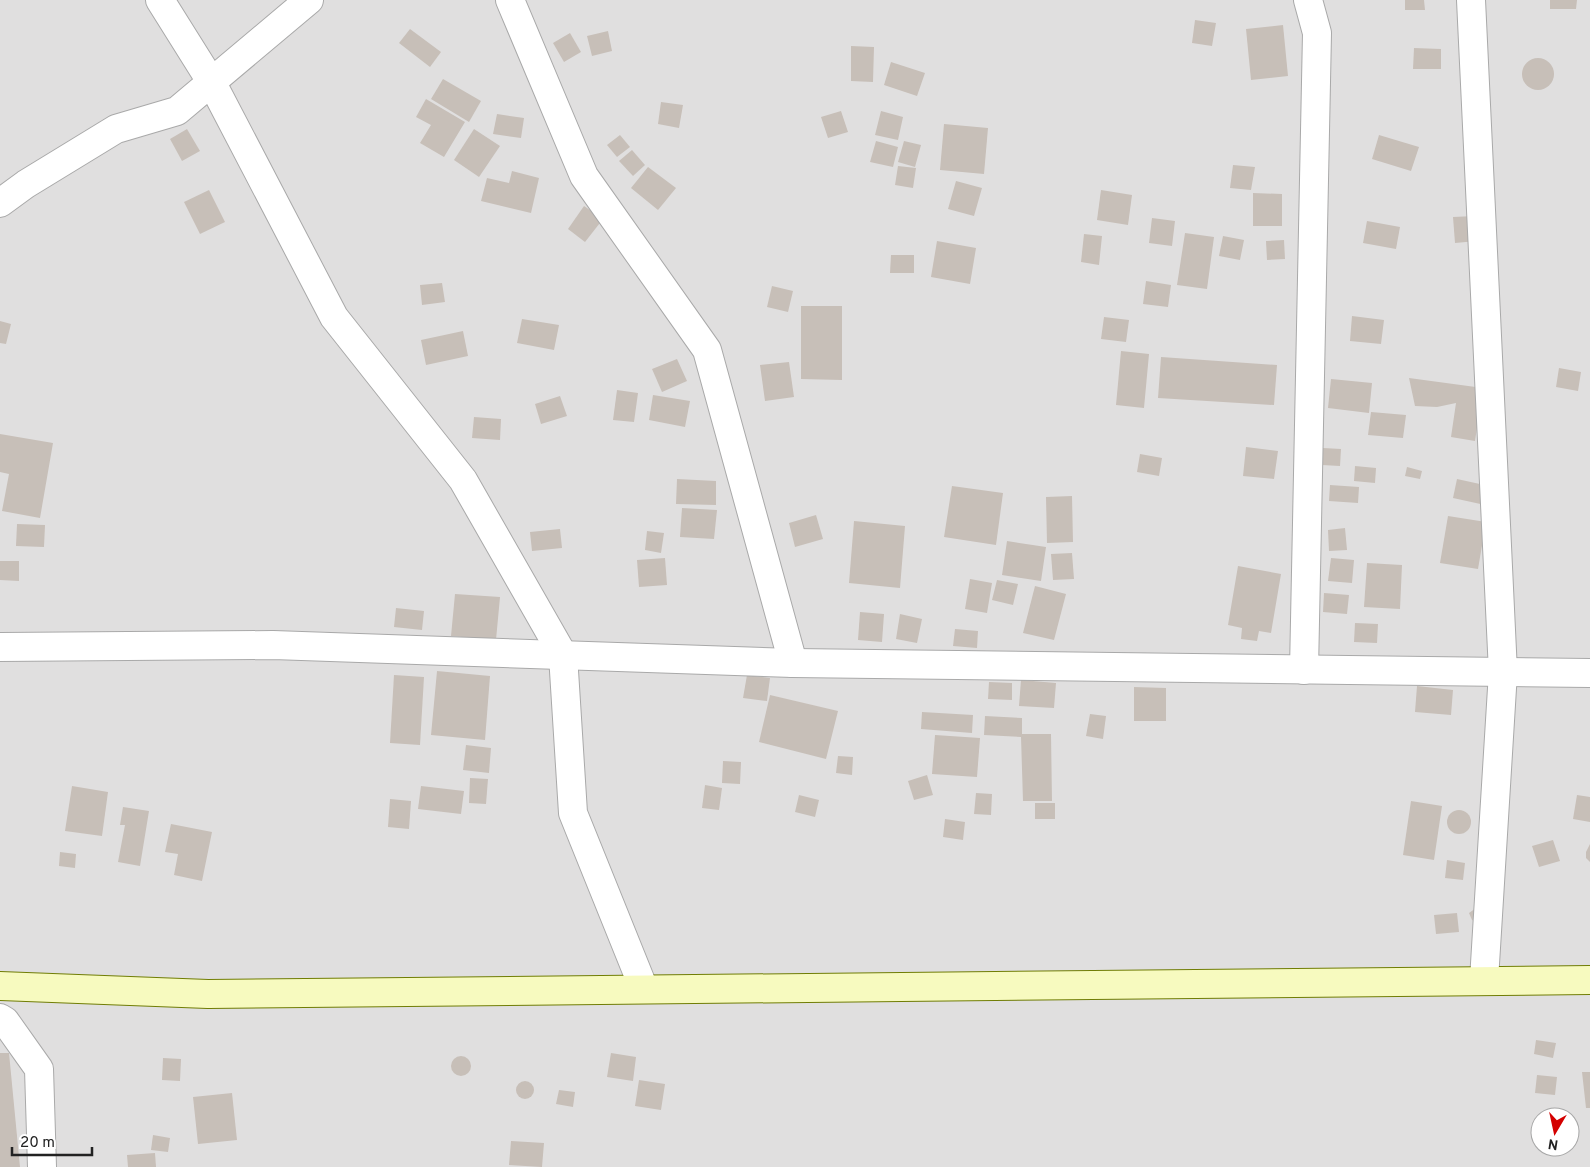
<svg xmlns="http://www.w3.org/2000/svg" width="1590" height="1167" font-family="Overpass,sans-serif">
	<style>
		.residential { fill: #e0dfdf; fill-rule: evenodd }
		.building { fill: #c7bfb8 }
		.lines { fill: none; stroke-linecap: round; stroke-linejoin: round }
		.street-casing { stroke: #a9a9a9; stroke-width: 30 }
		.secondary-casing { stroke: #707d05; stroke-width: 30 }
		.street { stroke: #fff; stroke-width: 28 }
		.secondary { stroke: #f7fabf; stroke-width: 28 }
	</style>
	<rect width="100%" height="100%" fill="#f2efe9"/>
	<!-- residential -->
	<path class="residential" d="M 0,0 L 1590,0 L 1590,1167 L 0,1167 ZM 1540,1117 L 1570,1117 L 1570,1147 L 1540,1147 Z"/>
	<!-- building -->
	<g class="building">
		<polygon points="1405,0 1424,0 1425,10 1405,10"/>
		<polygon points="1550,0 1577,0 1576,9 1550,9"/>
		<polygon points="1195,20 1216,23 1212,46 1192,43"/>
		<polygon points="1283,25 1288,76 1251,80 1246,29"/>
		<polygon points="410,29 441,52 430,67 399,43"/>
		<polygon points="608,31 612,51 592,56 587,36"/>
		<polygon points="570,33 581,52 564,62 553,43"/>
		<polygon points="851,46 874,47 873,82 851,81"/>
		<polygon points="1414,48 1441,49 1441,69 1413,69"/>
		<circle cx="1538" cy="74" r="16"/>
		<polygon points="891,62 925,73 917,96 884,85"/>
		<polygon points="443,79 481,101 469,122 431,99"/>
		<polygon points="426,99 465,122 444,157 420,143 431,125 416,117"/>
		<polygon points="661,102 683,105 679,128 658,124"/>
		<polygon points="841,111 848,132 828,138 821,117"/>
		<polygon points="881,111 903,117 898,140 875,135"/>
		<polygon points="497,114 524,118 521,138 493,134"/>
		<polygon points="944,124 988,128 984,174 940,170"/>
		<polygon points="187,129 200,151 182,161 170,139"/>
		<polygon points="474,129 500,146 479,177 454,160"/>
		<polygon points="620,135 630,147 617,157 607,145"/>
		<polygon points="1379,135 1419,147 1411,171 1372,159"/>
		<polygon points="876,141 898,147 893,167 870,162"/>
		<polygon points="904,141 921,145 915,167 898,162"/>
		<polygon points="632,150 645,165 633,176 619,161"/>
		<polygon points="1233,165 1255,167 1251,190 1230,188"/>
		<polygon points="898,166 916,168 913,188 895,185"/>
		<polygon points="648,167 676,188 658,210 631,188"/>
		<polygon points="512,171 539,178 531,213 481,201 487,178 509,183"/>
		<polygon points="956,181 982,188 974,216 948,209"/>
		<polygon points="209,190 225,222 200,234 184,202"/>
		<polygon points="1101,190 1132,195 1128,225 1097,220"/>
		<polygon points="1253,193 1282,194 1282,226 1253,226"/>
		<polygon points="584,206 603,219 585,242 568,229"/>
		<polygon points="1475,216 1477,241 1455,243 1453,217"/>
		<polygon points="1152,218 1175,221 1172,246 1149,243"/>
		<polygon points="1367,221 1400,227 1396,249 1363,243"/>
		<polygon points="1185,233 1214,237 1207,289 1177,285"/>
		<polygon points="1084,234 1102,236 1099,265 1081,262"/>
		<polygon points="1223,236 1244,240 1240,260 1219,256"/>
		<polygon points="1284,240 1285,259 1267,260 1266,241"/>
		<polygon points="937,241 976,248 970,284 931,277"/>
		<polygon points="891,255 914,255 914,273 890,273"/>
		<polygon points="1146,281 1171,285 1168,307 1143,304"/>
		<polygon points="442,283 445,302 422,305 420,285"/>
		<polygon points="772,286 793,291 788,312 767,307"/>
		<polygon points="801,306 842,306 842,380 801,379"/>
		<polygon points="1352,316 1384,320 1381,344 1350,341"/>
		<polygon points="1104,317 1129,320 1126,342 1101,339"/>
		<polygon points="522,319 559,325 554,350 517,343"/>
		<polygon points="0,321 11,324 6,344 0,343"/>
		<polygon points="463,331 468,356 426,365 421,340"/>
		<polygon points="1121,351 1149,354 1144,408 1116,405"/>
		<polygon points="1161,357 1277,365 1274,405 1158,398"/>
		<polygon points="677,359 687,381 662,392 652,369"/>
		<polygon points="789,362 794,397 765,401 760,365"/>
		<polygon points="1559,368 1581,372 1578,391 1556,387"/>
		<polygon points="1409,378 1483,388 1475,441 1451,437 1456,403 1437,407 1415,406"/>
		<polygon points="1331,379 1372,383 1369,413 1328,408"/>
		<polygon points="617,390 638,393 634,422 613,420"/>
		<polygon points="653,395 690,401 685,427 649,420"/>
		<polygon points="560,396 567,416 541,424 535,404"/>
		<polygon points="1371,412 1406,415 1403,438 1368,435"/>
		<polygon points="474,417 501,419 500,440 472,438"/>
		<polygon points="0,434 53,443 40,518 2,511 9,474 0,472"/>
		<polygon points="1246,447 1278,451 1274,479 1243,476"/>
		<polygon points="1323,448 1341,449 1340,466 1322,465"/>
		<polygon points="1140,454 1162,458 1159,476 1137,472"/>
		<polygon points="1355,466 1376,468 1375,483 1354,481"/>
		<polygon points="1407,467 1422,471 1420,479 1405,476"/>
		<polygon points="677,479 716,481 716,505 676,504"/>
		<polygon points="1457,479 1489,486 1485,505 1453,498"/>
		<polygon points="1330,485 1359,487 1358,503 1329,501"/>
		<polygon points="952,486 1003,493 996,545 944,537"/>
		<polygon points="1072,496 1073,542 1047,543 1046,497"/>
		<polygon points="682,508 717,510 714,539 680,537"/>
		<polygon points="816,515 823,539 795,547 789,523"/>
		<polygon points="1448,516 1486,522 1478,569 1440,563"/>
		<polygon points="854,521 905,526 900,588 849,583"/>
		<polygon points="17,524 45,525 44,547 16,546"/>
		<polygon points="1345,528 1347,550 1329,551 1328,530"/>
		<polygon points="560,529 562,548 532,551 530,532"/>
		<polygon points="647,531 664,533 661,553 645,550"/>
		<polygon points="1007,541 1046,547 1041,581 1002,575"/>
		<polygon points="1072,553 1074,579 1053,580 1051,554"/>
		<polygon points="665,558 667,585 639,587 637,560"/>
		<polygon points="1331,558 1354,560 1352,583 1328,581"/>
		<polygon points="0,561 19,561 19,581 0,580"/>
		<polygon points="1367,563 1402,565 1400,609 1364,607"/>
		<polygon points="1238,566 1281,574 1271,633 1259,631 1257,641 1241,639 1242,628 1228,625"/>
		<polygon points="970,579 992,583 987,613 965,609"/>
		<polygon points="997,580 1018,584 1013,605 992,600"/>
		<polygon points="1035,586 1066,594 1054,640 1023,633"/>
		<polygon points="1324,593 1349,595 1347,614 1323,612"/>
		<polygon points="455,594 500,597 496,640 451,636"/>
		<polygon points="396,608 424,611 422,630 394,627"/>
		<polygon points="860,612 884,614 882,642 858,640"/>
		<polygon points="900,614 922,619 917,643 896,639"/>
		<polygon points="1355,623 1378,624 1377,643 1354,642"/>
		<polygon points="955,629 978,631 977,648 953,646"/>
		<polygon points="437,671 490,676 485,740 431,735"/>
		<polygon points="394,675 424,677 420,745 390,743"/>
		<polygon points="747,675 770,678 767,701 743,698"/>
		<polygon points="1021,680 1056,683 1054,708 1019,706"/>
		<polygon points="989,682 1012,683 1012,700 988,699"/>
		<polygon points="1417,686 1453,690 1451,715 1415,712"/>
		<polygon points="1134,687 1166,688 1166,721 1134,721"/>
		<polygon points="770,695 838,711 826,759 759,742"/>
		<polygon points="922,712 973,715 972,733 921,729"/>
		<polygon points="1090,714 1106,716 1103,739 1086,736"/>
		<polygon points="985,716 1022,718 1022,734 1051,734 1052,801 1023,801 1021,737 984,735"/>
		<polygon points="935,735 980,738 977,777 932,774"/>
		<polygon points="466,745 491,748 489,773 463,770"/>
		<polygon points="838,756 853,757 852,775 836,773"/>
		<polygon points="723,761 741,762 740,784 722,783"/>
		<polygon points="927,775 933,795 914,800 908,781"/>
		<polygon points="470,778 488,779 486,804 469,803"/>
		<polygon points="705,785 722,788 719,810 702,808"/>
		<polygon points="72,786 108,792 102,836 65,831"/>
		<polygon points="421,786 464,791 461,814 418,809"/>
		<polygon points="976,793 992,794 991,815 974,814"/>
		<polygon points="799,795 819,800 815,817 795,812"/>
		<polygon points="1577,795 1590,797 1590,822 1573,819"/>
		<polygon points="390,799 411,801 409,829 388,827"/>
		<polygon points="1411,801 1442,806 1434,860 1403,855"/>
		<rect x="1035" y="803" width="20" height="16"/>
		<polygon points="123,807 149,811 140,866 118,862 125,825 120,825"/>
		<circle cx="1459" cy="822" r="12"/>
		<polygon points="945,819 965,822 963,840 943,837"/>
		<polygon points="171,824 212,832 202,881 174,875 178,854 165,852"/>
		<polygon points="1553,840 1560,861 1539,867 1532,846"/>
		<polygon points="1590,844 1590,862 1586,858 1586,852"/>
		<polygon points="60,852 76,854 75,868 59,866"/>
		<polygon points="1447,860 1465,863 1463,880 1445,878"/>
		<polygon points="1476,908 1476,922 1472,920 1469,913"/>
		<polygon points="1457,913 1459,932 1436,934 1434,915"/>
		<polygon points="1536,1040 1556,1043 1553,1058 1534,1054"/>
		<polygon points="0,1053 9,1053 20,1167 0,1167"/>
		<polygon points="611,1053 636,1057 633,1081 607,1077"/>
		<circle cx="461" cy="1066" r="10"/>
		<polygon points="163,1058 181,1059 180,1081 162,1080"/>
		<polygon points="1582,1072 1590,1072 1590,1108 1586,1108"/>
		<polygon points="1537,1075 1557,1077 1555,1095 1535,1093"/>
		<polygon points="639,1080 665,1084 661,1110 635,1106"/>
		<circle cx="525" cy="1090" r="9"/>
		<polygon points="559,1090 575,1092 573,1107 556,1104"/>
		<polygon points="232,1093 237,1140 198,1144 193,1097"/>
		<polygon points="153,1135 170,1138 168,1152 151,1150"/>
		<polygon points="511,1141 544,1143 542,1167 509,1165"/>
		<polygon points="155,1153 156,1167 128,1167 127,1155"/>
	</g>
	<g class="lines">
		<!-- street casing -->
		<g class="street-casing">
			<g id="street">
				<polyline points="160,0 212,83 334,317 463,480 563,655 573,813 644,989"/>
				<polyline points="510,0 584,176 707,350 793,663"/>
				<polyline points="1471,0 1503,672 1484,980"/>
				<polyline points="0,203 26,184 116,129 177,111 309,0"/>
				<polyline points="0,647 273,645 793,663 1590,673"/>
				<polyline points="1304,670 1317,33 1308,0"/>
				<polyline points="0,1018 5,1021 39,1069 42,1167"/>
			</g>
		</g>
		<!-- secondary casing -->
		<g class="secondary-casing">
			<polyline id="secondary" points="0,986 208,994 1590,980"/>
		</g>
		<!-- street -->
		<use href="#street" class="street"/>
		<!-- secondary -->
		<use href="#secondary" class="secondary"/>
	</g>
	<!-- north arrow -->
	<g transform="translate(1555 1132) rotate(189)"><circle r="24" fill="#ffffff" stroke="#a7a7a7"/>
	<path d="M0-4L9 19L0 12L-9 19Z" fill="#d40000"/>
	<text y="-8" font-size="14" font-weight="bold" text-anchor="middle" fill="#222222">N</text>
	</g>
	<!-- scale -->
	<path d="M12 1147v8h80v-8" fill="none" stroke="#222222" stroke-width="2.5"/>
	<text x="20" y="1147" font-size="15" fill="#222222" stroke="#ffffff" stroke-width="4" paint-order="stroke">20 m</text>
</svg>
